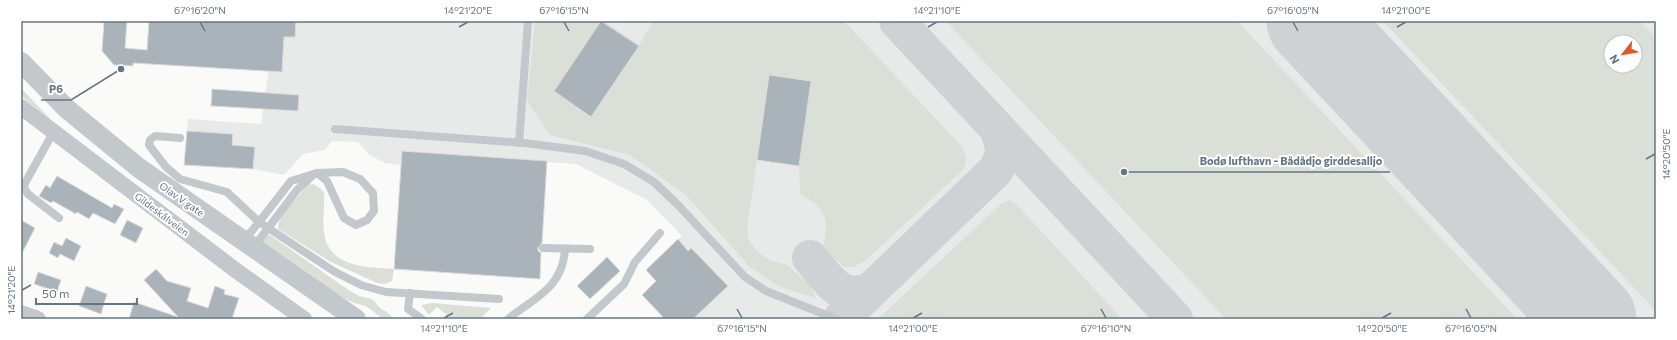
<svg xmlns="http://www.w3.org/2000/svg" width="1677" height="340" font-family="Commissioner,sans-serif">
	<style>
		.built { fill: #e8e9e9; fill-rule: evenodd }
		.green { fill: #dadfd7; fill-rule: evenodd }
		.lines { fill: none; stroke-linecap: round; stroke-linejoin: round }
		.taxiway { stroke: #ced2d4; stroke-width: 36 }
		.runway { stroke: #ced2d4; stroke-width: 91 }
		.building { fill: #aab3b9; stroke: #dcdcda }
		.service { stroke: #c3c8cc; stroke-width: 8 }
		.minor { stroke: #c3c8cc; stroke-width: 16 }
		.tertiary { stroke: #c3c8cc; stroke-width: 20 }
		.ticks { fill: none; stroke: #657683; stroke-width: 1.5 }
		.labels { text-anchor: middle; stroke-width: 4; stroke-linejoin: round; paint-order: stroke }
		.street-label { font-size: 10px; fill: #657683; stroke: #fff }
		.leader { fill: none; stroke: #657683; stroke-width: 1.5 }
		.callout-dot { fill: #657683; stroke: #fff; stroke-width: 1.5 }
		.callout-label { font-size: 11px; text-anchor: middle; font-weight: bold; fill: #657683; stroke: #fff; stroke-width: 4; stroke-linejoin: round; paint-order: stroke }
		.neatline { fill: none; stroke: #657683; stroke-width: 1.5 }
		.ticks-label { font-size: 10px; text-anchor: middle; fill: #657683 }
	</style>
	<rect width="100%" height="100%" fill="#fafaf8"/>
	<!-- built -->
	<path class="built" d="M 202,21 L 1656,21 L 1656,319 L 665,319 L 642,295 L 656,281 L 646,270 L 682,236 L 647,200 L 576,164 L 403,151 L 401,165 L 385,163 L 369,155 L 358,142 L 332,141 L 325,150 L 303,154 L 284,175 L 253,169 L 187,131 L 188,119 L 261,124 L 269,68 ZM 1611,42 L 1635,42 L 1635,66 L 1611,66 Z"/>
	<!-- green -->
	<g class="green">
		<path d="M 535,21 L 603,21 L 639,45 L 654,21 L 844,21 L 962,147 C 967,156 968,161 963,170 L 867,259 L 854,267 L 844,267 L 823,247 C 830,219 826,208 800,194 L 799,166 L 757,160 L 747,228 L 749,241 L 758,252 L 769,260 L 787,265 L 810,285 L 816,298 L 780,287 L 750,267 L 685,194 L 630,155 L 550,135 L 527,101 Z"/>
		<polygon points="946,21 1237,21 1517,319 1226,319"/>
		<path d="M 1383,21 L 1640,21 L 1656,38 L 1656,311 ZM 1611,42 L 1635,42 L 1635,66 L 1611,66 Z"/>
		<polygon points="21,88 52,121 21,96"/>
		<path d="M 313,184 L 320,188 L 324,192 C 325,205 322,220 324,233 C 329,268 367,267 394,269 L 392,281 L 385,284 L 377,283 L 331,262 L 278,229 C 276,217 301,194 308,185 Z"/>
		<polygon points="1010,200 1018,206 1122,319 878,319 1001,204"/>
		<polygon points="270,235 347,289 359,296 372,299 381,309 387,312 394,319 383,319 366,306 354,303 334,294 263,246 263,240 266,236"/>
		<polygon points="432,303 491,308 480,319 452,319 437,307 429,315 421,305"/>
	</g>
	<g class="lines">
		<!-- taxiway -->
		<g class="taxiway">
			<polyline points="897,21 1175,319"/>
			<path d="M 810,258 C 829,279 841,305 872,289"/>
			<path d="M 841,319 L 995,171 C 1006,154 1004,147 997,128"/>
		</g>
		<!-- runway -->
		<polyline class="runway" points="1312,21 1591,319"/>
	</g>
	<!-- building -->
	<g class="building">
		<polygon points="104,21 127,21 125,48 147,50 149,21 296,21 295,37 284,37 282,72 133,63 133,66 114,65 102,51"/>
		<polygon points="601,21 639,46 591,117 554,91"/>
		<polygon points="769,75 811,81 799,166 757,160"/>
		<polygon points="212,89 299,95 298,111 211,106"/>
		<polygon points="187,131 233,134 232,145 255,147 253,169 184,165"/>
		<polygon points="402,151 547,161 542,243 538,248 538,251 541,253 540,279 394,269"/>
		<polygon points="57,176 112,208 114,204 124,209 115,224 93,213 89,219 77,212 76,214 53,201 51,203 39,196 46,185 50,188"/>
		<polygon points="21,220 35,228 21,255"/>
		<polygon points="127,220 143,228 136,243 120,235"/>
		<polygon points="66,238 81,246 74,261 60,254 58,258 49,253 54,242 62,246"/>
		<polygon points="678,239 688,251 691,248 728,286 693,319 665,319 642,295 656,281 646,270"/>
		<polygon points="607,257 620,271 590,299 577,286"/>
		<polygon points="156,269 167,281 191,288 187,301 208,308 215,286 225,290 224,294 239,298 232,319 180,319 178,317 178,319 129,319 134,302 178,317 144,280"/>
		<polygon points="38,272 61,280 57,292 34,284"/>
		<polygon points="86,286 107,294 101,314 79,306"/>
	</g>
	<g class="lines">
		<!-- service -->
		<g class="service">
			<polyline points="335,129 525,143 585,151 624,164 654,182 678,205 745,277 766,291 836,319"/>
			<polyline points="54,131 25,183 24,188 28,194 59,218"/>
			<polyline points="180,138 155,136 150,140 149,145 166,167 180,179 227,192 259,222 335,272 361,285 386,292 499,299"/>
			<polyline points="519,143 528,21"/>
			<polyline points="242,239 251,232 259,222 291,181 317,173 343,172 360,179 373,193 374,211 367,220 356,225 344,218 327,181 317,173"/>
			<polyline points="253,248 297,190 313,175"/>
			<polyline points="543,248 590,249"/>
			<polyline points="410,293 408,309 422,319"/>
			<path d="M 508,319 C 534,298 563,288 565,249"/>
			<polyline points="587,319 624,284 635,262 660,233"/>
		</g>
		<!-- minor -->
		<g class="minor">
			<polyline points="21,107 234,269 304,319"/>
			<polyline points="21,313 38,319"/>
		</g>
		<!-- tertiary -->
		<polyline class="tertiary" points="21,62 67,109 139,168 356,319"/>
	</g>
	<!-- ticks -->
	<path class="ticks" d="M 200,22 L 205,31M 564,22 L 569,31M 1293,22 L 1298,31M 459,27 L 468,22M 928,27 L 937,22M 1397,27 L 1406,22M 1646,159 L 1655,154M 22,290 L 31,285M 737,309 L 742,318M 1101,309 L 1106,318M 1466,309 L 1471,318M 444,318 L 453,313M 913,318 L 922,313M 1382,318 L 1391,313"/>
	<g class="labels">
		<!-- street labels -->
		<g class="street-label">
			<text transform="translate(182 199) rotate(35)" y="4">Olav V gate</text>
			<text transform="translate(162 214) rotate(37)" y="4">Gildeskålveien</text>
		</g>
	</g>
	<!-- callouts -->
	<path class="leader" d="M121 69L71 100H41M1124 172L1192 172H1390"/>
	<g class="callout-dot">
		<circle cx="121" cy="69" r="4"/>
		<circle cx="1124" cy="172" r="4"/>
	</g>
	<g class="callout-label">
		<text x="56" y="93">P6</text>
		<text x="1291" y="165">Bodø lufthavn - Bådådjo girddesalljo</text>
	</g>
	<!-- border -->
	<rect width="1677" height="340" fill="none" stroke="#ffffff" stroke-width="44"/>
	<!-- north arrow -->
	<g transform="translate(1623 54) rotate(239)"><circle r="19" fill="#ffffff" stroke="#c1c8cd"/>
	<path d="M0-3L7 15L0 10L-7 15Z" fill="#e4572e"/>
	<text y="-6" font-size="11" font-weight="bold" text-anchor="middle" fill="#657683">N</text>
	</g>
	<!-- scale -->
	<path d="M36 298v6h101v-6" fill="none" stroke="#657683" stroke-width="2"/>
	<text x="42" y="298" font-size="12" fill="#657683" stroke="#ffffff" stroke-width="3" paint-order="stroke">50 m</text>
	<rect x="22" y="22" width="1633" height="296" class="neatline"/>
	<g class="ticks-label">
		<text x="200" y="14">67°16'20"N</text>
		<text x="468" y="14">14°21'20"E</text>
		<text x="564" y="14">67°16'15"N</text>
		<text x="937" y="14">14°21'10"E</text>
		<text x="1293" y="14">67°16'05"N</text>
		<text x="1406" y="14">14°21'00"E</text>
		<text transform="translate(1666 154) rotate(-90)" y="4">14°20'50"E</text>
		<text transform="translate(11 290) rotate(-90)" y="4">14°21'20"E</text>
		<text x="444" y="332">14°21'10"E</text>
		<text x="742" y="332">67°16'15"N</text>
		<text x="913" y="332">14°21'00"E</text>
		<text x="1106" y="332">67°16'10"N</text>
		<text x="1382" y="332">14°20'50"E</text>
		<text x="1471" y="332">67°16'05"N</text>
	</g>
</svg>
